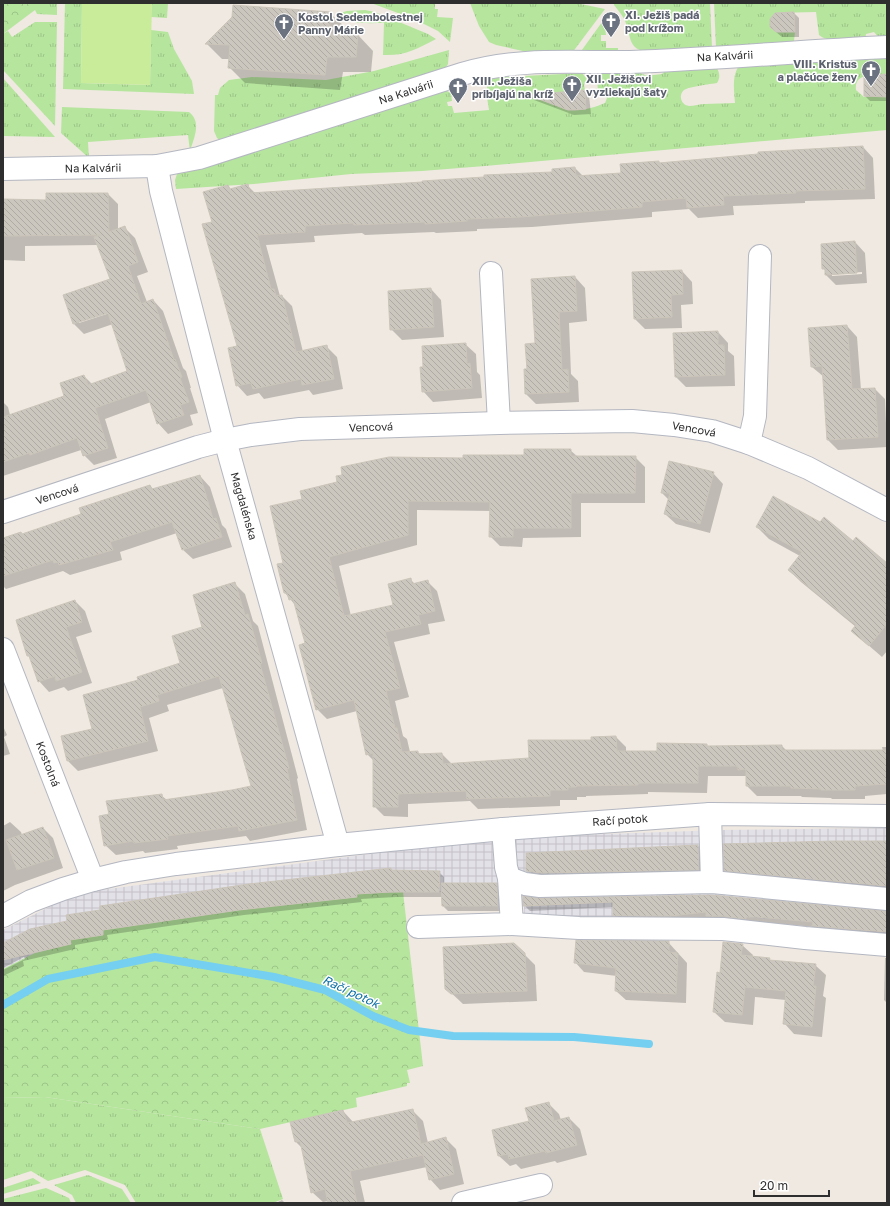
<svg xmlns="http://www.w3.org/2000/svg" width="890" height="1206" font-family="'Golos Text',sans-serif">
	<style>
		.industrial { fill: url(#industrial-grid) }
		.grass { fill: url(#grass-tufts) }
		.forest { fill: url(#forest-crowns) }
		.pitch { fill: #c9ec9a }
		.shadow { fill: #0003; fill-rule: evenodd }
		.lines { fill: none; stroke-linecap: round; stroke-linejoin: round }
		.stream { stroke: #75cff0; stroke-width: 8 }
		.building { fill: url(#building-back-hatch); stroke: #cbc5ba }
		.minor-casing { stroke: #b4b7c1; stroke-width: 24 }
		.minor { stroke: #fff; stroke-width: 22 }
		.labels { text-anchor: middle; stroke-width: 3; stroke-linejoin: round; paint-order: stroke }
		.worship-label { font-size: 11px; font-weight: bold; fill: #5b616d; stroke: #fff; text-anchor: start }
		.street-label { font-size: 11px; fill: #2e2e2e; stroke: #fff }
		.water-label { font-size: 12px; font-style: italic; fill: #0d6fa3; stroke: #fff }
	</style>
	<defs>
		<pattern id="industrial-grid" width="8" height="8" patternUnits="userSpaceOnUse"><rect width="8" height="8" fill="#e3e1e8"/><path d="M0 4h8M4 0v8" fill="none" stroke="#c3c1c7"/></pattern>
		<pattern id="grass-tufts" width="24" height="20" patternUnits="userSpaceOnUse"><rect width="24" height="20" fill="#b6e59e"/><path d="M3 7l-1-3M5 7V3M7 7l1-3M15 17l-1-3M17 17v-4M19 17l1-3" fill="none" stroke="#9dc588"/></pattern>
		<pattern id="forest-crowns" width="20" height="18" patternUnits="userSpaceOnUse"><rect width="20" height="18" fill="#b6e59e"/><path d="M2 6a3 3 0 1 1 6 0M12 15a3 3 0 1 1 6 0" fill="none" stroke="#9dc588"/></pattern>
		<pattern id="building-back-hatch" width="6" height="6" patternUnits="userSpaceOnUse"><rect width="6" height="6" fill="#cbc7bf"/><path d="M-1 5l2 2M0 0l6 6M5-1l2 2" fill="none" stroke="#afaba4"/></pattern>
	</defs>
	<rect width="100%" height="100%" fill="#efe9e1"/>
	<!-- industrial -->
	<polygon class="industrial" points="887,828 887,933 886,934 855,932 854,929 827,925 827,929 812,928 813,922 810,922 720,915 720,916 706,916 706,912 668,916 636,916 636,918 524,917 524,905 481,907 480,906 442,906 441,892 390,892 357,894 357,897 239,910 103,930 103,935 20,961 3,969 3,930 59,902 101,890 384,852 504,840 575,835 723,830"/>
	<!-- grass -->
	<g class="grass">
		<polygon points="35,3 57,3 57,15 37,14 35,10"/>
		<polygon points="65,3 82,3 81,83 150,85 151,30 168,32 174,49 192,81 194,94 63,89"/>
		<polygon points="152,3 168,3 167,18 151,17"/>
		<polygon points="371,3 439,3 439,4 435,4 435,9 438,9 437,17 453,18 450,42 438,31 414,19"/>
		<polygon points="470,3 576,3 605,9 572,53 541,55 496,45 489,42 479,26"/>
		<path d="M 614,3 L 710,3 L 712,48 L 645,51 C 628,49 631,35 625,21 C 623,16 618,10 614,5 Z"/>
		<path d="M 714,3 L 887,3 L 887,38 L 879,38 L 874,32 L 866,34 L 865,39 C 850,39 830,44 819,35 L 816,12 L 775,13 L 770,19 L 770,27 L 776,32 L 795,32 L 794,41 L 791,42 L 716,47 Z"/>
		<path d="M 365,10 L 375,12 L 428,34 L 436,39 C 416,49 406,56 383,55 L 384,23 C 368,23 349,25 336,14 L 347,11 Z"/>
		<polygon points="610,11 616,27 605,28 606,35 601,35 601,41 606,41 606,48 618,48 618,52 579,54"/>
		<polygon points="35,22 57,22 55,126 3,70 3,34 8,31 12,37"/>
		<polygon points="449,50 448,64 445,69 221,141 217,138 214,131 215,95 218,95 220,88 229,80 252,77 326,80 374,71"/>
		<path d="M 887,56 L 887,73 L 885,74 C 873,75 854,73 856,90 L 864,97 L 887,95 L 887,130 L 485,166 L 422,171 L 351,174 L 254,184 L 176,189 L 175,180 L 177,174 L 442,90 L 447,91 L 451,93 L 452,101 L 447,102 L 448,106 L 452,106 L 454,113 L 489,110 C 488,101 483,85 492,79 C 494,78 499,78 501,77 L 582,73 L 587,79 L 584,85 L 585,90 L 564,92 L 561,96 L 562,108 C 574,114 593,108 605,103 L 607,98 L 603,91 L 598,91 L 597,79 L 600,74 L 605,72 L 637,72 L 645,75 L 654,75 L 662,74 L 668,68 L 717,68 C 720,74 720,78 717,83 C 711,84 688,87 684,90 C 678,95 681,105 689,106 C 694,106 700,104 705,104 C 714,104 725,103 735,103 C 734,90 732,78 738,67 Z"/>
		<polygon points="3,78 55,137 3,136"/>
		<path d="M 62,107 L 189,112 C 202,122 194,138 190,151 L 188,135 L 88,142 L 89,158 L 61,133 Z"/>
		<polygon points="45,1097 260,1129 283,1199 273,1203 136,1203 125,1185 85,1170 48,1181 31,1171 3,1180 3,1098"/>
		<polygon points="88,1175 122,1189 131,1203 76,1203 72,1195 54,1185"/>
		<polygon points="33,1178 41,1183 3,1194 3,1188"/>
		<polygon points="46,1188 69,1198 71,1203 3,1203 3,1199"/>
	</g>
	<!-- forest -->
	<g class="forest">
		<polygon points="3,3 35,3 35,10 3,34"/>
		<polygon points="403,892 423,1066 407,1070 410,1083 407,1083 407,1086 356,1098 357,1107 260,1129 45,1097 3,1098 3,969 35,953 71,944 70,940 103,930 239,910 357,897 357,894"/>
	</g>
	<!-- pitch -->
	<polygon class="pitch" points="82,3 152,3 150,85 81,83"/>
	<!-- shadow -->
	<g class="shadow">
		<polygon points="330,13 346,28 345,35 358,35 373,51 371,72 343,72 340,90 245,83 229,67 230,59 222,59 207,44"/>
		<polygon points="794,13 799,18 799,37 782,37 776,32"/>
		<polygon points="887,75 887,101 870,101 865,96"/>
		<polygon points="584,91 589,96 591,114 574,115 534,100 530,96"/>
		<polygon points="863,147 873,158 875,199 805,201 805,203 733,206 734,215 698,218 689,209 652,212 652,217 532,227 477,229 477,231 436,233 434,232 365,235 362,233 314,236 315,242 266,245 280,296 282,296 292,306 303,352 327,347 337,357 343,389 313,395 309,390 264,399 259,393 247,396 237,385 239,346 213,223 228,186 231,190 247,185 256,194 553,173 575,168 584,177 622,174 659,162 661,164"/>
		<path d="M 108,194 L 118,204 L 118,229 L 124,227 L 135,238 L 148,272 L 137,276 L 147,302 L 153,300 L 163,311 L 183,368 L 186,371 L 191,388 L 190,388 L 198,413 L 190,415 L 193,425 L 168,434 L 158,423 L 151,402 L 105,419 L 117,458 L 94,465 L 84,455 L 81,450 L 3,476 L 3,402 L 8,407 L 10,415 L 65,396 L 84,376 L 92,384 L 129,371 L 113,324 L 84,334 L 74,324 L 111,280 L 98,245 L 25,246 L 25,261 L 3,260 L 3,200 L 47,201 ZM 112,310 L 113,312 L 79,323 L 79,321 Z"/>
		<path d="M 855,242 L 865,253 L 867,283 L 836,285 L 826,275 L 826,271 L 823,268 ZM 862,272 L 862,274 L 832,276 L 832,274 Z"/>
		<polygon points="682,271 692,282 693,304 681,305 682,328 645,329 635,319"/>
		<polygon points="575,277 585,288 587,321 569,323 571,374 578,381 579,402 536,404 526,394 528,370 536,344"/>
		<polygon points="431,289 441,300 444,337 402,340 391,329"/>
		<polygon points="847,326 857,337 861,390 875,389 885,399 887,447 838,450 828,440 824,377 812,367"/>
		<polygon points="718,332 728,343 728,351 734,356 735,386 686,387 676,377"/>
		<polygon points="465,344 476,354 477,372 480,375 482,398 433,402 423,391 424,368"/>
		<polygon points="570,450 578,457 635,457 645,467 645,503 581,503 581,537 523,538 522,547 500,546 490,536 491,511 417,510 417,545 339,566 351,616 394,606 410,579 415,584 427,581 437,591 445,621 428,624 430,634 394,642 409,697 395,701 403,736 407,739 410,752 418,752 421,755 442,754 452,764 530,759 592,741 616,737 626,747 626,752 658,752 706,745 709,747 782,746 787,751 883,751 882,747 887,747 887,794 865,796 865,799 832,799 831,798 802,797 801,796 757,796 747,786 747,777 746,776 708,776 707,793 648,792 648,794 586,796 586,797 577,797 577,800 560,800 560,806 478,809 470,801 408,804 408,817 384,816 374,806 374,761 367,754 357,711 327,719 317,709 307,644 296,606 285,593 284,563 303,499 464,459 525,456"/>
		<polygon points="713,473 723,484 710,533 676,524 665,514 669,500 662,493"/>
		<polygon points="200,476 210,487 222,525 226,529 232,547 193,559 182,549 177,533 120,552 122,560 70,575 63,571 6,589 3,586 3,539 23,535 82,515 150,486 154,490"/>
		<polygon points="757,527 853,542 887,564 887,651 882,657 852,631 856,627 801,582 789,570 800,556 769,539"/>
		<polygon points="235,584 245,594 253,621 258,626 298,778 297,779 307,830 250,841 246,836 177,846 178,849 145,853 143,851 116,855 105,845 110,815 162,796 167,800 232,791 252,786 223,688 167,705 169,711 149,718 158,751 78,771 68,761 93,729 140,681 181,663 203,628"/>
		<polygon points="75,601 85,611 92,632 76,637 92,683 68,691 64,687 49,692 39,681 30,657 28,655"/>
		<polygon points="3,726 7,735 4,737 10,754 3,756"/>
		<polygon points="10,822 21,832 22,835 43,828 53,838 63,868 15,885 3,891 3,826"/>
		<polygon points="887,842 887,891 731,876 725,870"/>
		<polygon points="698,846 703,852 704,874 532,876 527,871"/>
		<polygon points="391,869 393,871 439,872 444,877 444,884 496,884 501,889 503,911 448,911 443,906 443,897 396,897 361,899 362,902 244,915 107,935 108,939 75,945 75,949 23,961 24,966 3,976 3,970 25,959 24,957 3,968 3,944"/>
		<polygon points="712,896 887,912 887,937 819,931 814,927 762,922 713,921 709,917 676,921 620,921 614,915 614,907 530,911 524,905 540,900"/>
		<polygon points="668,942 687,963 686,1003 626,1000 616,991 617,976 584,972 575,962"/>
		<polygon points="514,944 535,965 537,1001 463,1004 446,988"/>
		<polygon points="742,945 753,955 752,957 769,959 772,961 815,965 826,975 823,996 826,998 822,1037 794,1034 784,1023 786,1000 755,997 753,1025 725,1022 714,1012 720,974"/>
		<polygon points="885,958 887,958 887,1003 884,1000"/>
		<polygon points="549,1104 559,1114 561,1120 569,1118 580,1129 587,1155 557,1163 555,1161 521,1169 516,1164 510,1166 499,1156 493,1131 530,1122"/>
		<polygon points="412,1110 423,1121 428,1143 446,1139 456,1149 464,1184 440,1190 430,1179 427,1167 360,1181 365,1203 329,1203 329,1201 323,1202 312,1192 303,1149 296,1142 291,1122 343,1111 354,1123"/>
		<polygon points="282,1200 285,1203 276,1203"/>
	</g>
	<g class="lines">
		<!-- stream -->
		<polyline class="stream" points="3,1005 48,979 155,957 274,977 325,990 373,1016 409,1030 453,1036 574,1037 649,1044"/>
	</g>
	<!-- building -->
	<g class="building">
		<polygon points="233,5 331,12 329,34 358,34 356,57 327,57 325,75 228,68 230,45 205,44 232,17"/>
		<polygon points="794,12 795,32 776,32 770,27 770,19 775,13"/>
		<polygon points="887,74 887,97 864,96 864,76"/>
		<polygon points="585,90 586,109 568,110 528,95"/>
		<polygon points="863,146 865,189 795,191 796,193 723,196 724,205 687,208 686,198 642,202 642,207 521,217 467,219 467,221 425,224 425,222 354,225 353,223 305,226 305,232 257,235 271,289 274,289 276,296 282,295 296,352 327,345 334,379 302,385 301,379 253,389 251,383 236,386 228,348 237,346 202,224 212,222 203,192 228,185 230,189 248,184 250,193 422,182 422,181 484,177 484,175 552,172 552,169 575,167 576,176 621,173 620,164 659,161 659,163 758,154 758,152"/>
		<polygon points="46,193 108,193 109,232 125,226 138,262 128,266 141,304 153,299 174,360 175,359 182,377 180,378 189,402 180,405 184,415 157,424 146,390 95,408 108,448 83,456 77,438 30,455 29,453 3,462 3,417 64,396 60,383 84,375 88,385 127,371 108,313 73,324 63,295 110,279 94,237 102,235 3,236 3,199 46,200"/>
		<polygon points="855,241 857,273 825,275 825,269 822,269 821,244"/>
		<polygon points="682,270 683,294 671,295 672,317 634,319 632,272"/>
		<polygon points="575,276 577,311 559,312 562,370 568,369 569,392 525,394 524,369 527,369 525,344 535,343 531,279"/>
		<polygon points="431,288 434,327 390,330 388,291"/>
		<polygon points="847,325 852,389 875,388 878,437 827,440 822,366 811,367 808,328"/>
		<polygon points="718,331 718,345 724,345 725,375 675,377 673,333"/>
		<polygon points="466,343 467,364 470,363 472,388 422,392 420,367 423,367 422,346"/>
		<polygon points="524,449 571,449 571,456 636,456 635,493 571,493 571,528 513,528 513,537 489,537 490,502 408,501 408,535 329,557 344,616 393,605 388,584 411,578 412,584 428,580 435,611 418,615 421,624 385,632 400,688 386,691 395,728 397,728 402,752 418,751 418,754 442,753 443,764 529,758 528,740 591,740 591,737 616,736 617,751 657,751 657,743 707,744 707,746 782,745 782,750 887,750 887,784 855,786 855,790 821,790 821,789 791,788 791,786 746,786 746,769 738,770 738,766 698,766 698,783 638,783 638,785 576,786 576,787 568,787 568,790 550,790 550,796 467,799 466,791 398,794 398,807 373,807 373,753 366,755 354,700 316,710 299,645 305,643 293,599 289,600 287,593 284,593 277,564 283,563 270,506 302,499 300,491 337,482 336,476 342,475 341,467 389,457 463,458 463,455 524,455"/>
		<polygon points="669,461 714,472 700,524 664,514 670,493 661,493"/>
		<polygon points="200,475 213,519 216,518 222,537 182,550 172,522 110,542 113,550 59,565 58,562 54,563 53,560 3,576 3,538 21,532 22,534 81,514 79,508 150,485 152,489"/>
		<polygon points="773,496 820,522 824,517 853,541 856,537 887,563 887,624 869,646 851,631 856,625 788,570 802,552 756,527"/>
		<polygon points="235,582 245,615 248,614 262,663 260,664 289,768 287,769 297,820 239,831 238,826 167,836 168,839 134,843 133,841 104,846 99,816 109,814 106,801 162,794 163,800 232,790 251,786 219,676 157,695 159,701 140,707 148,741 67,761 61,736 92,729 83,695 138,680 137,677 180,663 172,636 202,627 193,595"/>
		<polygon points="75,600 82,622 66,627 82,672 56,681 55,676 38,682 29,656 27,656 16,620"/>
		<polygon points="43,827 54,858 17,870 6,840"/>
		<polygon points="833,841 887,841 887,886 724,871 723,844"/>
		<polygon points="698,845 699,870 541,873 526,871 526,853"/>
		<polygon points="391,868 391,870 440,871 439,892 390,892 357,894 357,897 239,910 103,930 103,935 70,940 71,944 3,960 3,943 30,929 67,921 66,915 100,910 100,906 249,884"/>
		<polygon points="441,883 497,883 498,906 442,906"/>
		<polygon points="712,895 887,911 887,932 812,926 813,922 756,917 746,917 746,919 726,917 726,916 706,916 706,912 670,916 613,916 613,902 523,906 523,896 540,898"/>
		<polygon points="576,940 669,941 669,952 678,953 676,994 615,991 616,968 574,963"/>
		<polygon points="723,942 743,944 741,955 770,958 769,960 816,964 813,986 816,986 812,1027 783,1024 786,991 745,987 742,1015 713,1012 717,972 720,973"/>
		<polygon points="514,943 525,953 527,991 451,994 445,989 443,947"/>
		<polygon points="549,1102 554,1121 569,1117 577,1145 546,1153 545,1151 509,1159 508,1154 498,1156 492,1130 529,1121 525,1108"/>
		<polygon points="413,1109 421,1144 446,1137 454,1174 429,1180 423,1155 350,1171 357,1203 328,1203 325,1189 311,1193 300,1141 295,1142 290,1122 343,1110 347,1123"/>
	</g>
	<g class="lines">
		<!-- minor casing -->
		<g class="minor-casing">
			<g id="minor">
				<polyline points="157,166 161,191 225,440 338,845"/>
				<path d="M 3,169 L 157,166 L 199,158 L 462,74 C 518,57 573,63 630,62 C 716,59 801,51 887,47"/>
				<polyline points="491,273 499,423"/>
				<polyline points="749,443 755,416 760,256"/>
				<polyline points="3,512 198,447 225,440 251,435 300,429 499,423 632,421 674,425 712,431 749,443 808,468 887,510"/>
				<polyline points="3,649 93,880"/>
				<polyline points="710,814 712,882"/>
				<polyline points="509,878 525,884 540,886 712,882 887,899"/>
				<polyline points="3,916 31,901 63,889 93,880 126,872 176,864 338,845 503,829 710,814 887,816"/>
				<polyline points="512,924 579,928 723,929 805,938 887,945"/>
				<polyline points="418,927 512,924 509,878 506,867 503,829"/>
				<polyline points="463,1203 541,1185"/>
			</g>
		</g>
		<!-- minor -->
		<use href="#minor" class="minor"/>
	</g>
	<!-- icons -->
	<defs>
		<g id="church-pin" transform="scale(1)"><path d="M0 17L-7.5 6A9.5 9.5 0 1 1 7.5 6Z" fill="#6b7280" stroke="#fff"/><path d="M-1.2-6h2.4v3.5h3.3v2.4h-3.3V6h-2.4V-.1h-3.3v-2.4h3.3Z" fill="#fff"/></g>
	</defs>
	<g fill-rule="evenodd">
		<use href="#church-pin" x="611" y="21"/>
		<use href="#church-pin" x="284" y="23"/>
		<use href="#church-pin" x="871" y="70"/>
		<use href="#church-pin" x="572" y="85"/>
		<use href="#church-pin" x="458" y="87"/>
	</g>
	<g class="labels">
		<!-- worship labels -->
		<g class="worship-label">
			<text x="625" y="19">XI. Ježiš padá<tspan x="625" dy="13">pod krížom</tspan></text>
			<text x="298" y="21">Kostol Sedembolestnej<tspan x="298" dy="13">Panny Márie</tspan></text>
			<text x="857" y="68" text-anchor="end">VIII. Kristus<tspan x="857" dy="13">a plačúce ženy</tspan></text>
			<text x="586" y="83">XII. Ježišovi<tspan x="586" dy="13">vyzliekajú šaty</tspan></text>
			<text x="472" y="85">XIII. Ježiša<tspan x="472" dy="13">pribíjajú na kríž</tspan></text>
		</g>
		<!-- street labels -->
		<g class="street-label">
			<text transform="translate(725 56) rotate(-3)" y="4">Na Kalvárii</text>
			<text transform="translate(406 92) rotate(-18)" y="4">Na Kalvárii</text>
			<text transform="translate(93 168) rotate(-1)" y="4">Na Kalvárii</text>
			<text transform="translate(371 427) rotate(-2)" y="4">Vencová</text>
			<text transform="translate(694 429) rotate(10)" y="4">Vencová</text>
			<text transform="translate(57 494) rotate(-18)" y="4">Vencová</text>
			<text transform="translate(244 506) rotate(74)" y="4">Magdalénska</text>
			<text transform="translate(48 764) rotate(69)" y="4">Kostolná</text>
			<text transform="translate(620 820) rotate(-4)" y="4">Račí potok</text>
		</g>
		<!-- water labels -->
		<g class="water-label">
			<text transform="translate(351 992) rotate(25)" y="4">Račí potok</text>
		</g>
	</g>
	<!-- border -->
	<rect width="890" height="1206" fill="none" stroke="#2e2e2e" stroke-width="8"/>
	<!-- scale -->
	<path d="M754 1190v6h75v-6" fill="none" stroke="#2e2e2e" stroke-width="2"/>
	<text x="760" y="1190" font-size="12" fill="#2e2e2e" stroke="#ffffff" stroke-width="3" paint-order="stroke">20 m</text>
</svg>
